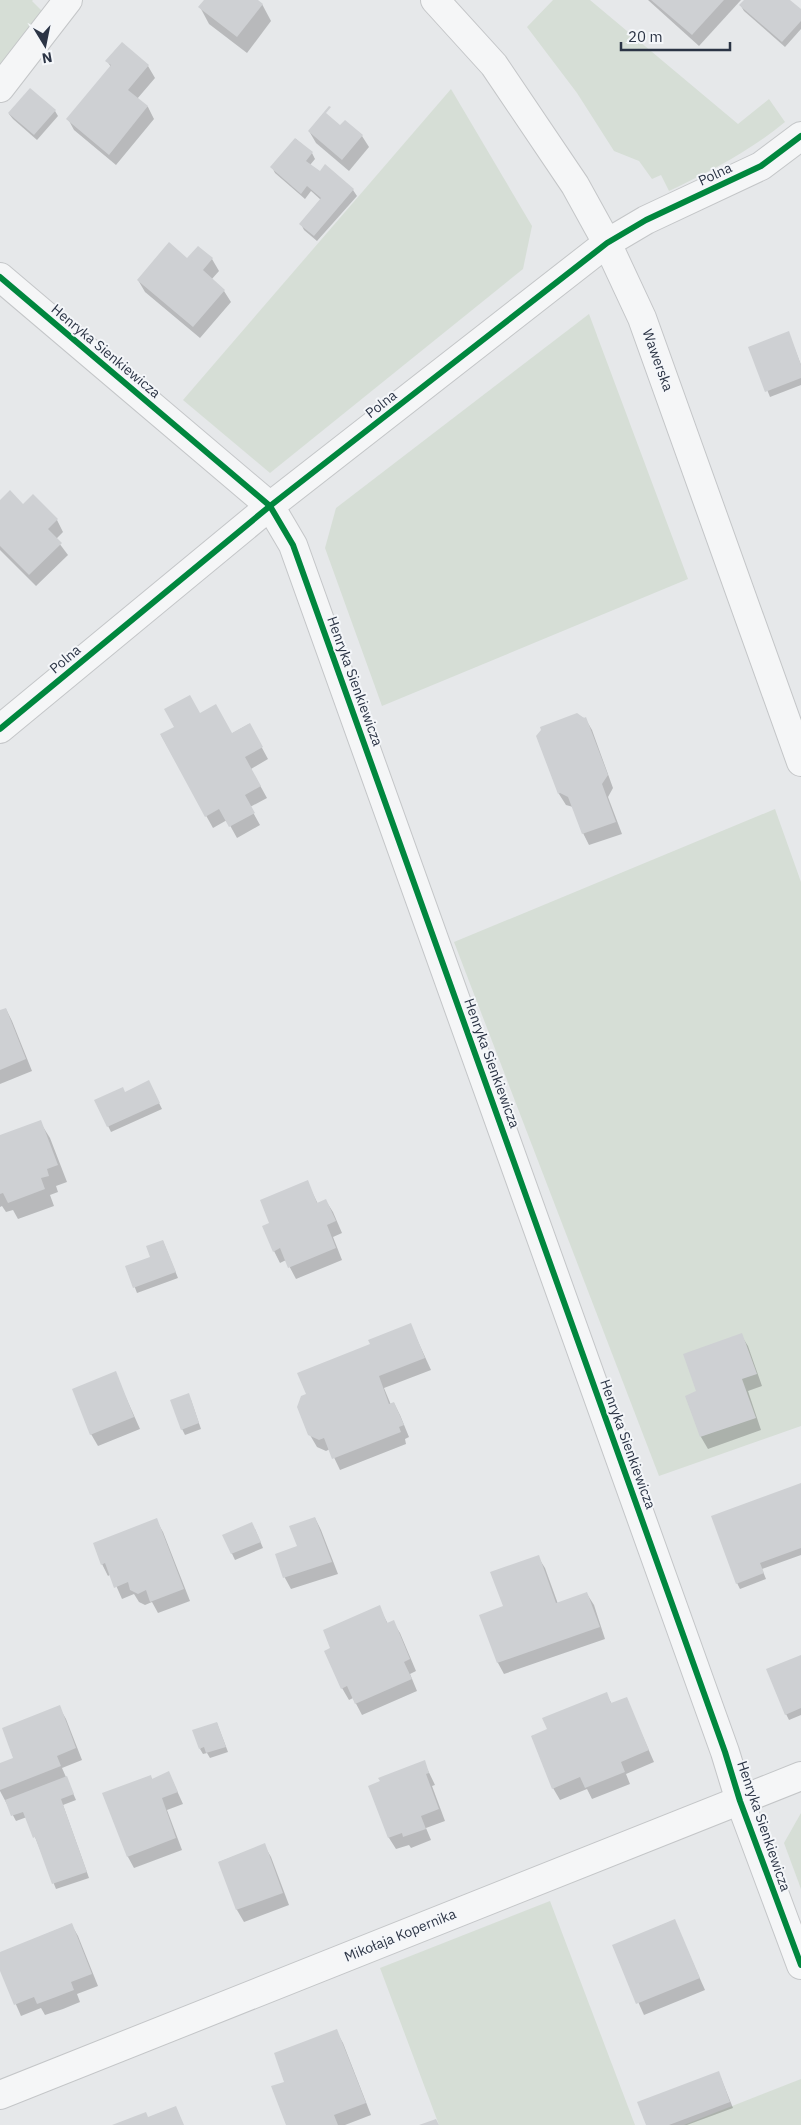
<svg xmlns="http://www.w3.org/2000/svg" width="801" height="2125" font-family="'IBM Plex Sans',sans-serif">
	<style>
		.green { fill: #d6ded6 }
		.shadow { fill: #0003 }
		.building { fill: #ced0d3 }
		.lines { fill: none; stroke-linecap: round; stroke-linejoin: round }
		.minor-casing { stroke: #c4c6c8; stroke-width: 30 }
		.tertiary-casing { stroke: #c4c6c8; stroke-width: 30 }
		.minor { stroke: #f5f6f7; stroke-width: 28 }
		.tertiary { stroke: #f5f6f7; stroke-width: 28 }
		.cycleway-casing { stroke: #f4f6f9; stroke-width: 9 }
		.cycleway { stroke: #00873e; stroke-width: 6 }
		.labels { text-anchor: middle; stroke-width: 4; stroke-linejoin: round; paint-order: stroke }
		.street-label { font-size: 14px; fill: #2b3445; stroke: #f4f6f9 }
	</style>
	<rect width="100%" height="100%" fill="#e6e8ea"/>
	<!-- green -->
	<g class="green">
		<polygon points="0,0 33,0 32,1 43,12 0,68"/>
		<path d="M 553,0 L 590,0 L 738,124 L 769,99 L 785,122 C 750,151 711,171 669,191 L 661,175 L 652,179 L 639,161 L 614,151 L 577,93 L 527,27 Z"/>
		<polygon points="451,89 532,226 523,269 270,473 183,400"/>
		<polygon points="589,314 688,579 382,706 325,548 336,508"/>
		<polygon points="775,809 801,882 801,1426 659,1476 454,942"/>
		<polygon points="801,1813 801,1889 784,1843"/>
		<polygon points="550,1901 635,2125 439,2125 380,1968"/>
		<polygon points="801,2079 801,2125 684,2125"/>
	</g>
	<!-- shadow -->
	<g class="shadow">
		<polygon points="205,0 256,0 262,4 271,21 247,53 209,24 200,7"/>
		<polygon points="648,0 741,0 699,46"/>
		<polygon points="746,0 788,0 801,11 801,29 785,47 744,11 741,6"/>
		<polygon points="107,61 148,66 155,78 137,99 148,107 154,119 116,165 74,130 68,119 111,67"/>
		<polygon points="55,111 58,116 37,140 13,119 9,114"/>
		<polygon points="309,131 362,136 369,147 349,171 316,143"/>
		<polygon points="296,139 312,153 315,159 310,165 320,173 326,166 353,190 357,196 317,241 304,230 301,224 321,200 311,191 305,199 275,173 272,167"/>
		<polygon points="212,259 219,271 211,280 224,291 231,302 200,338 145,292 138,280 187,260"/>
		<polygon points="791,339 801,365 801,385 770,397 750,347"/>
		<polygon points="0,501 23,506 57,520 63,532 56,539 68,555 36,586 0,550"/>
		<polygon points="199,714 231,734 249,724 268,759 251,769 267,798 250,807 260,825 237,838 227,820 213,828 161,735"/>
		<polygon points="578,717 585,718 592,730 613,788 608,797 622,834 589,845 583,833 573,807 566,805 559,794 538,736"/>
		<polygon points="6,1009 12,1021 32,1071 0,1084 0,1012"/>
		<polygon points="151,1087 162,1109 111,1132 96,1101"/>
		<polygon points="40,1122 50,1138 67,1182 56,1186 58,1192 50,1195 54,1206 18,1219 13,1210 6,1212 2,1206 0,1207 0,1137"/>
		<polygon points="307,1182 318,1204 326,1201 333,1212 342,1233 333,1237 342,1260 296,1279 286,1260 280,1263 274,1251 271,1223"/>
		<polygon points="163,1241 178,1278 137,1293 127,1267 152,1257"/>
		<polygon points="410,1324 431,1370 384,1388 391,1405 394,1403 400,1415 409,1437 405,1439 406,1444 340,1470 330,1449 326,1451 317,1447 310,1435 307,1395"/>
		<polygon points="741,1335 748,1346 762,1386 748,1391 761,1430 708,1449 701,1437 686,1397 698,1392"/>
		<polygon points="115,1373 140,1429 98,1446 91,1434"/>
		<polygon points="191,1400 201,1429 185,1435 182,1429"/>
		<polygon points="801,1484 801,1555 762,1569 766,1579 740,1589 737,1583"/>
		<polygon points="315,1518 321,1530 338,1574 291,1589 285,1578 276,1555 298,1547"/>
		<polygon points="156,1520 163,1532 190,1601 158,1613 152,1602 145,1605 139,1602 134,1594 122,1599 111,1574 108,1576 102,1564"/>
		<polygon points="255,1529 263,1548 235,1560 223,1535"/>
		<polygon points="538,1557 545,1568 558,1604 587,1594 594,1605 605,1639 504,1674 498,1663 481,1616 504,1607"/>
		<polygon points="379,1607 388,1624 393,1622 400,1633 416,1671 410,1674 417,1691 362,1715 353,1698 349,1700 342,1688 332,1648"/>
		<polygon points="801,1656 801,1715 789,1720 786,1714"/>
		<polygon points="606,1694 612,1704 626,1698 654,1762 626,1774 630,1784 592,1799 587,1789 560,1800 553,1788 532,1736 548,1730"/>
		<polygon points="59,1707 66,1719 82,1760 62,1768 76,1800 63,1805 89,1878 56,1889 27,1817 16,1821 0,1791 0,1765 15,1759"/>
		<polygon points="217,1723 228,1752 210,1758 207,1753 203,1754 200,1749"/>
		<polygon points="424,1762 435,1785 432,1786 445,1821 426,1828 431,1840 411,1848 409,1845 396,1849 389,1838 370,1787"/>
		<polygon points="169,1773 183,1804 167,1810 182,1850 134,1868 128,1857 104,1794 150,1776 153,1780"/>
		<polygon points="264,1845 271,1857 289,1905 244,1922 237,1910 219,1862"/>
		<polygon points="674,1920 705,1990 644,2015 613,1946"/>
		<polygon points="71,1924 78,1936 98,1986 77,1994 80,2002 63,2009 45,2015 41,2008 21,2016 0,1968 0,1953"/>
		<polygon points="336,2031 343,2043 371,2115 345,2125 287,2125 286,2082"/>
		<polygon points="721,2078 733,2108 687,2125 648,2125"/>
	</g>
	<!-- building -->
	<g class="building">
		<polygon points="204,0 258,0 263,4 237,37 198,7"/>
		<polygon points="651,0 724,0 692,35"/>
		<polygon points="744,0 790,0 801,9 801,21 782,42 739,5"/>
		<polygon points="122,42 149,65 128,90 148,106 109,155 66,119 111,65 105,61"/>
		<polygon points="30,88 56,110 34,135 8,113"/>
		<polygon points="329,106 331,107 326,113 340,125 345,120 363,135 342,160 308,131"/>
		<polygon points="295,138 313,152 306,161 320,171 325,164 354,189 314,236 299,224 321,198 307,186 301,194 270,167"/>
		<polygon points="169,242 187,258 198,246 213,258 203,270 225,290 193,327 137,280"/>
		<polygon points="789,331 801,365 801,378 765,392 748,347"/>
		<polygon points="10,490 23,504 33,494 58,519 48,529 62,543 29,575 0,546 0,500"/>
		<polygon points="190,695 200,713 216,704 232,733 250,723 263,747 245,757 261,786 245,795 255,813 229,827 219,809 205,817 160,734 174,727 164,709"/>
		<polygon points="577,713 584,718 586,717 608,775 602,784 616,822 582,834 568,797 560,793 558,794 536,736 541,730 540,727"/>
		<polygon points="6,1008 26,1059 0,1070 0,1010"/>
		<polygon points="149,1080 160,1103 107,1127 94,1100 123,1087 125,1092"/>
		<polygon points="41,1120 58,1165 47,1169 49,1176 41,1178 45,1189 8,1203 3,1193 0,1194 0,1135"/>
		<polygon points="308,1180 317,1203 326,1199 336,1221 327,1225 336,1248 288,1268 280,1248 273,1252 262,1226 269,1223 260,1200"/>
		<polygon points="163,1240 176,1272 133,1288 125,1266 150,1257 146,1246"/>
		<polygon points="411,1323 425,1358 379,1376 389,1404 394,1402 404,1425 399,1427 401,1432 332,1459 324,1438 319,1440 308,1435 297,1407 301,1396 306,1394 297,1373 365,1346 370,1344 368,1340"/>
		<polygon points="742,1333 757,1374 742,1379 756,1418 700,1437 685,1396 696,1391 683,1354"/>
		<polygon points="116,1371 134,1417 90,1435 72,1389"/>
		<polygon points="189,1393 199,1423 181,1430 170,1400"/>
		<polygon points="801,1483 801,1548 760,1563 764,1573 736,1584 711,1516"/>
		<polygon points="315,1517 332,1562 283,1578 275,1554 297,1546 289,1526"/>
		<polygon points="157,1518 184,1589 150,1602 146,1590 138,1594 130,1590 128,1582 114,1588 105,1563 101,1565 93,1543"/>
		<polygon points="252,1522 261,1542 231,1554 222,1535"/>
		<polygon points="539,1555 556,1603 587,1592 600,1627 497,1663 479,1615 503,1606 490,1572"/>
		<polygon points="380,1605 387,1623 394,1620 410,1659 404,1662 412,1679 355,1704 347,1686 341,1689 324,1651 330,1648 323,1630"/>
		<polygon points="801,1655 801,1708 785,1715 766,1669"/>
		<polygon points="607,1692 611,1703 627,1697 649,1750 621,1762 625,1772 585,1788 580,1777 552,1789 531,1736 547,1729 542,1718"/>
		<polygon points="60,1705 76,1748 57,1756 61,1766 0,1790 0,1763 13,1758 2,1728"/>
		<polygon points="217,1722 226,1747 206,1753 204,1747 199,1749 192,1730"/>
		<polygon points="425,1760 429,1773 426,1774 439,1809 421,1816 426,1829 403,1837 402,1833 388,1838 368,1786 380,1781 378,1778"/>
		<polygon points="169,1771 178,1792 162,1798 176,1838 127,1857 102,1793 151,1775 152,1779"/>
		<polygon points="67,1776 74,1794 61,1799 87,1872 52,1884 35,1837 33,1838 23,1812 11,1816 5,1800"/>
		<polygon points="265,1843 283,1893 236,1910 218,1862"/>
		<polygon points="675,1919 700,1978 636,2004 612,1945"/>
		<polygon points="72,1923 92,1974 71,1982 74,1990 56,1997 37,2004 34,1997 14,2005 0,1971 0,1952"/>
		<polygon points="337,2029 366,2103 334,2115 338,2125 286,2125 271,2086 284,2082 274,2053"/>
		<polygon points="719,2071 730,2102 669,2125 646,2125 637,2102"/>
		<polygon points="176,2106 184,2125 112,2125 146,2112 148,2117"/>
		<polygon points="436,2119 439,2125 419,2125"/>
	</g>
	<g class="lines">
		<!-- minor casing -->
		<g class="minor-casing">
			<g id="minor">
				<polyline points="0,88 68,0"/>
				<polyline points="0,277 270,506 293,545 725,1752 740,1801 801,1965"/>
				<polyline points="0,729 270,506 607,243 646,220 761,166 801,136"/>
				<polyline points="0,2095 801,1776"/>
			</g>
		</g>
		<!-- tertiary casing -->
		<g class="tertiary-casing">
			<polyline id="tertiary" points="435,0 494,65 575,185 607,243 642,318 801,762"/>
		</g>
		<!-- minor -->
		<use href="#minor" class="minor"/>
		<!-- tertiary -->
		<use href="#tertiary" class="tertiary"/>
		<!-- cycleway casing -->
		<g class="cycleway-casing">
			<g id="cycleway">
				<polyline points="0,277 270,506 293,545 725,1752 740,1801 801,1965"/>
				<polyline points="0,729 270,506 607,243 646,220 761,166 801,136"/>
			</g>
		</g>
		<!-- cycleway -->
		<use href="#cycleway" class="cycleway"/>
	</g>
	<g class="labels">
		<!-- street labels -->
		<g class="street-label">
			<text transform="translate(715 174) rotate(-25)" y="5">Polna</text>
			<text transform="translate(106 351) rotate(40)" y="5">Henryka Sienkiewicza</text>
			<text transform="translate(658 360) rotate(70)" y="5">Wawerska</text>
			<text transform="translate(381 404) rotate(-38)" y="5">Polna</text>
			<text transform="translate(65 659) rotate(-40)" y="5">Polna</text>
			<text transform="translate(355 681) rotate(70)" y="5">Henryka Sienkiewicza</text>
			<text transform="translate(492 1063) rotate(70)" y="5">Henryka Sienkiewicza</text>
			<text transform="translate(628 1444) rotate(70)" y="5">Henryka Sienkiewicza</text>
			<text transform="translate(764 1826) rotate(71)" y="5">Henryka Sienkiewicza</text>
			<text transform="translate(400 1935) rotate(-22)" y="5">Mikołaja Kopernika</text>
		</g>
	</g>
	<!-- north arrow -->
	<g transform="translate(45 45) rotate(170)" stroke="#f4f6f9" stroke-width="4" paint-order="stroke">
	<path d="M0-4L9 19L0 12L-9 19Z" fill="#2b3445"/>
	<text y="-8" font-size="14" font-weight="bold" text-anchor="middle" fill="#2b3445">N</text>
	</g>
	<!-- scale -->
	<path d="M621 42v8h109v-8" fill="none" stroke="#2b3445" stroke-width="2.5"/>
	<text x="628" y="42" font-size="15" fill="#2b3445" stroke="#f4f6f9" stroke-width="4" paint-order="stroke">20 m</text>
</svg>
